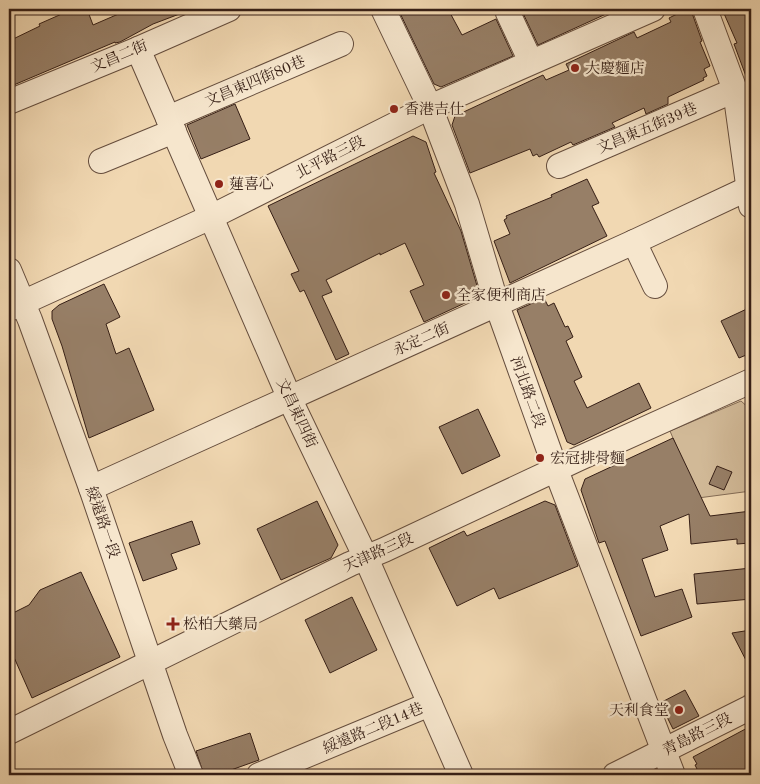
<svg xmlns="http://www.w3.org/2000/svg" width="760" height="784" font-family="'Old Standard TT','Noto Serif TC',serif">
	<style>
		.green { fill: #d1b997; stroke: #846c56 }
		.building { fill: #977f67; stroke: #361f16 }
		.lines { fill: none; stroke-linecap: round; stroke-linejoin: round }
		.minor-casing { stroke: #654d3d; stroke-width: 26 }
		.minor { stroke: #f6e6cd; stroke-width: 24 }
		.poi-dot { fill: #8f2418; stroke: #f6e6cd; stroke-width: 2 }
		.labels { text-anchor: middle; stroke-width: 4.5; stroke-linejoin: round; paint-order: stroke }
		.street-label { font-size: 15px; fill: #361f16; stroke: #f6e6cd }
		.poi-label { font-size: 15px; fill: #361f16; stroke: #f6e6cd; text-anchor: start }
	</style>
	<rect width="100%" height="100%" fill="#f1d8b2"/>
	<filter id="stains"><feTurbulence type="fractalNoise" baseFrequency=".004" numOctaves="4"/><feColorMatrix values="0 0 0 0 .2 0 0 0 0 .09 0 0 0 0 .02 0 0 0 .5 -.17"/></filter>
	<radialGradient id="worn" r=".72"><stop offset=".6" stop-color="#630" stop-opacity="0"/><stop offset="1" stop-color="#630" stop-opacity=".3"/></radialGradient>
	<!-- green -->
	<polygon class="green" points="741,401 750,409 751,417 751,491 698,498 670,431"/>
	<!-- building -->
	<g class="building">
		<polygon points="73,9 87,9 93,25 130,9 190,10 153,24 120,42 115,43 115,42 9,87 9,41 40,26 39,24"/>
		<polygon points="398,9 448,9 462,35 496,19 513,56 441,87 434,84"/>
		<polygon points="521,9 617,9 538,45"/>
		<polygon points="722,9 745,9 751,21 751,87 750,87 734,44 737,43"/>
		<polygon points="685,10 692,13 702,41 700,42 710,66 704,69 707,76 703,78 704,80 668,97 668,104 646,114 644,108 612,123 615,127 573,145 571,142 539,157 537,154 533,156 530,149 470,173 452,125 455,116 543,75 546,80 569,70 566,64 634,32 637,38 671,22 669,18"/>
		<polygon points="235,104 250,139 201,159 187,125"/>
		<polygon points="413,136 426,142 436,172 434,173 461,231 480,296 424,322 410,291 424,285 405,243 380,255 380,253 326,280 332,292 322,296 349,354 336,360 304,290 300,292 291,274 299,271 268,206"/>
		<polygon points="587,179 599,203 592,206 607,236 510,283 494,241 510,234 504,220 507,218 506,216 552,197 551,195"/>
		<polygon points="104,284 120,317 106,324 116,354 129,348 154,410 89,438 62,346 52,319 52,311 59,305"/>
		<polygon points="544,298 548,306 554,303 565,327 568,326 573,337 566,341 582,377 574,381 587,408 639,383 651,408 574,445 567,442 517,310"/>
		<polygon points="751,307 751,353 739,358 721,321"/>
		<polygon points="478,409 500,456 462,474 439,427"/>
		<polygon points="673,438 710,516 751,511 751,543 737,544 737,539 691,544 689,514 660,526 668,550 642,559 655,597 682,589 692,617 641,636 605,541 599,543 581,490 585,479"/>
		<polygon points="717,466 732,472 724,490 709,484"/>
		<polygon points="317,501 338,545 331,558 281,580 257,529"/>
		<polygon points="545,501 555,505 578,566 499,599 494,588 457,606 429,548 464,531 467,536"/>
		<polygon points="192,521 200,544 171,554 177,569 143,581 129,543"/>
		<polygon points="751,568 751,599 697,604 694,574"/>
		<polygon points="81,572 120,657 32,698 9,646 9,615 29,605 40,590"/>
		<polygon points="352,597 377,650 330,673 305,620"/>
		<polygon points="751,630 751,670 732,633"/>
		<polygon points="685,690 699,716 673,729 660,703"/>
		<polygon points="751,726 751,775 700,775 695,765 697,764 693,757"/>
		<polygon points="250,733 259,760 217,775 204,775 196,751"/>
	</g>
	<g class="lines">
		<!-- minor casing -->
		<g class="minor-casing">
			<g id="minor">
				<polyline points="383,9 430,107 467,204 497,305 556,470 673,775"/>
				<polyline points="705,9 735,90 751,206"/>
				<polyline points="508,13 531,62"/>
				<polyline points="138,49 293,406 366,558 461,775"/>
				<polyline points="9,102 138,49 229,9"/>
				<polyline points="168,118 341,44"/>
				<polyline points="101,161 174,131"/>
				<polyline points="559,166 735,90"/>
				<polyline points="634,242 655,286"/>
				<polyline points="9,270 30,320 91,488 175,735 191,775"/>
				<polyline points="9,309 211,217 430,107 653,9"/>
				<polyline points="91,488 634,242 749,188"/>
				<polyline points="9,732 350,564 384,550 578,459 751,381"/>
				<polyline points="259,775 430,704"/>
				<polyline points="615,775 751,707"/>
			</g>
		</g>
		<!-- minor -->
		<use href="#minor" class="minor"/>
	</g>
	<!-- markers -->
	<g class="poi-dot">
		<circle cx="575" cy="68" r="5"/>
		<circle cx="394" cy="109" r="5"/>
		<circle cx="219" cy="184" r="5"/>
		<circle cx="446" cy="295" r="5"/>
		<circle cx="540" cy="458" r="5"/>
		<path d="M170.5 616.5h5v5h5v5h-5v5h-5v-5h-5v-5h5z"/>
		<circle cx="679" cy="710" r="5"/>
	</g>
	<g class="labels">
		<!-- street labels -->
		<g class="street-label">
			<text transform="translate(119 56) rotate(-23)" y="5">文昌二街</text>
			<text transform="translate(255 81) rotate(-23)" y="5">文昌東四街80巷</text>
			<text transform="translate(647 128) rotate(-23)" y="5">文昌東五街39巷</text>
			<text transform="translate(330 157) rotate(-27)" y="5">北平路三段</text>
			<text transform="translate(421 339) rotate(-24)" y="5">永定二街</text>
			<text transform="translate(528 392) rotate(70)" y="5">河北路二段</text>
			<text transform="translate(297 413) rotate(65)" y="5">文昌東四街</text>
			<text transform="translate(103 522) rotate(71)" y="5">綏遠路一段</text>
			<text transform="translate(378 552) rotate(-24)" y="5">天津路三段</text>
			<text transform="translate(373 728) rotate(-23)" y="5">綏遠路二段14巷</text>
			<text transform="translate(697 734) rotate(-27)" y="5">青島路三段</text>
		</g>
		<!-- poi labels -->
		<g class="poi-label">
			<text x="585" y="73">大慶麵店</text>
			<text x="404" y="114">香港吉仕</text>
			<text x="229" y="189">蓮喜心</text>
			<text x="456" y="300">全家便利商店</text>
			<text x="550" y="463">宏冠排骨麵</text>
			<text x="183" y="629">松柏大藥局</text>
			<text x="669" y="715" text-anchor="end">天利食堂</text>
		</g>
	</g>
	<!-- margin -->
	<rect width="760" height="784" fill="none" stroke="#f1d8b2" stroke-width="30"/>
	<rect x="10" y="10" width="740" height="764" fill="none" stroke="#361f16" stroke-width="2.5"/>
	<rect x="15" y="15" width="730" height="754" fill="none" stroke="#361f16"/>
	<rect width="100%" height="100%" filter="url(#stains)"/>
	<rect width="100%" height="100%" fill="url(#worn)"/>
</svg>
